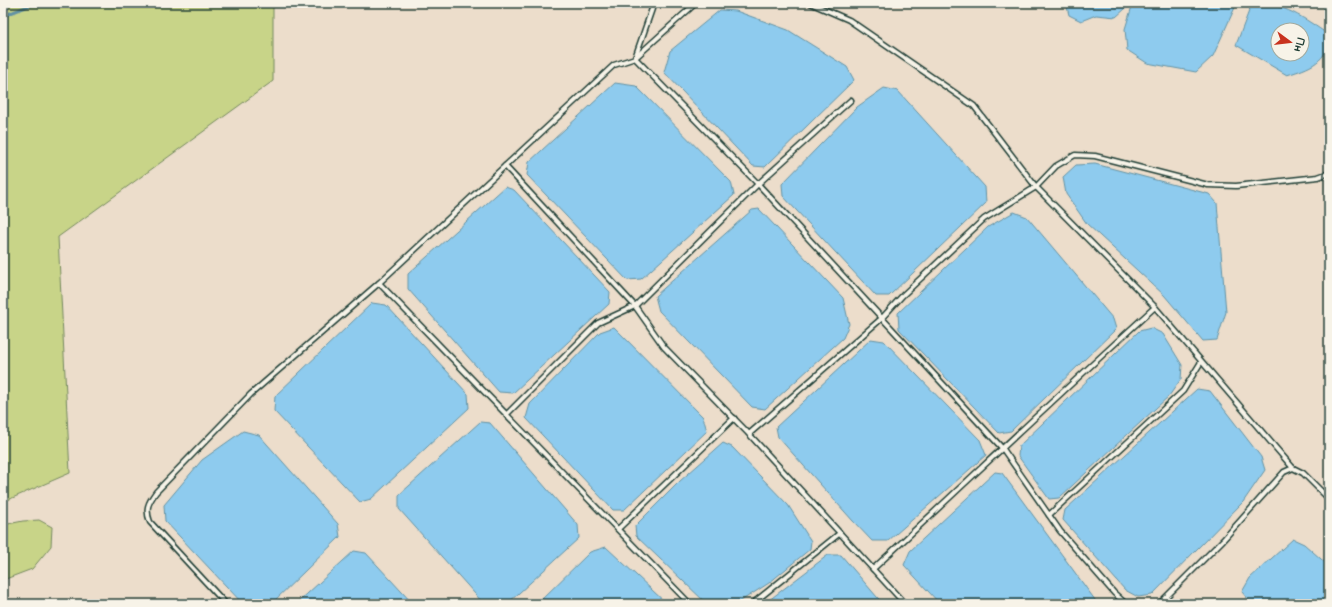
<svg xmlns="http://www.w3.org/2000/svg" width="1332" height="607" font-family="'Balsamiq Sans',sans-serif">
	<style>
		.green { fill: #c8d488; stroke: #74885e }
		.water { fill: #8ecbee; stroke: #6292a4; fill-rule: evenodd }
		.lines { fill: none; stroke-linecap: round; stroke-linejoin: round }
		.stream { stroke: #6292a4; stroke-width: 3 }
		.lane-casing { stroke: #1f3d34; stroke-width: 7 }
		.lane { stroke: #f7f3e8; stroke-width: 4 }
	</style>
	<rect width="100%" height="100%" fill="#ecddcb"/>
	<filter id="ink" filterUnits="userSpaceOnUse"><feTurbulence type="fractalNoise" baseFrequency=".025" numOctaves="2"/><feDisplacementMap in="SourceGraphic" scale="8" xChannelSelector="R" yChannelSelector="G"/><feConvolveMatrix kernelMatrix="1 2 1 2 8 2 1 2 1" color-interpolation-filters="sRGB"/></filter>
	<g filter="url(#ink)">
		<!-- green -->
		<g class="green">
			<polygon points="3,3 273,3 273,81 58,237 70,473 3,502"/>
			<polygon points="39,520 52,527 51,546 32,569 3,580 3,525 23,521"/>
		</g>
		<!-- water -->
		<g class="water">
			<polygon points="1066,3 1127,3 1126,8 1116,17 1096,15 1081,21 1069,15"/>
			<polygon points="1133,3 1237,3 1213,56 1196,72 1147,63 1127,50 1125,29"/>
			<path d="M 1252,3 C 1284,3 1304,18 1329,35 C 1329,62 1309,68 1287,75 L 1236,45 ZM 1278,30 L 1302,30 L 1302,54 L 1278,54 Z"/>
			<polygon points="720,10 736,11 788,30 847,67 854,80 765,167 753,166 664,72 670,51"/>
			<polygon points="615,83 636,86 731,182 734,195 641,279 627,280 527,175 529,162"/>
			<polygon points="884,88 898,91 985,187 986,203 889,296 876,296 783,196 782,184 857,107"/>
			<polygon points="1095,164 1209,194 1217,203 1226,312 1217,340 1203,341 1164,295 1087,224 1066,194 1063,177 1076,165"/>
			<polygon points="505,187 514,190 610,292 609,304 513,393 499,392 408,289 408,274"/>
			<polygon points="759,209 843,298 849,324 843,338 765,409 752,407 659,311 655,296 752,210"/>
			<polygon points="1014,212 1027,217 1113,319 1116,329 1011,431 999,433 899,329 898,313 988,227"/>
			<polygon points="372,303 386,305 468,394 469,408 371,499 360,502 274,411 275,396"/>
			<polygon points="614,327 703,417 707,431 624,510 613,510 526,418 530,404 600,332"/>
			<polygon points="1151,328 1163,334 1182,365 1181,379 1169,396 1059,498 1049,499 1018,456 1019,446 1139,331"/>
			<polygon points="871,339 884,341 980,440 986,455 888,541 872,541 853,521 778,437 776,427"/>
			<polygon points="1197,389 1210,391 1261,457 1265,470 1243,502 1152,595 1138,597 1125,590 1063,520 1065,510"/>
			<polygon points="480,422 490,423 578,525 579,538 507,604 484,604 399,509 399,495"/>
			<polygon points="243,431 259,435 338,524 340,537 271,604 243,604 165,521 164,505 202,460"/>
			<polygon points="723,443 732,447 788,505 811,541 810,549 769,583 736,604 706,603 636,536 635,526 680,481"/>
			<polygon points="995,472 1002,473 1098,604 940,604 904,565 910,551"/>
			<polygon points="1293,539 1304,544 1329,566 1329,604 1252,604 1242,592 1250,578"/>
			<polygon points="606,547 667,604 537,604 590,552"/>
			<polygon points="354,551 366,553 413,604 296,604"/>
			<polygon points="828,555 841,555 883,604 764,604"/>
		</g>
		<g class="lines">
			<!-- stream -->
			<polyline class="stream" points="3,16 36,3"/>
			<!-- lane casing -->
			<g class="lane-casing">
				<g id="lane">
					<polyline points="696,3 635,58 758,184 1003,449 1060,531 1114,593 1126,604"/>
					<polyline points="810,3 849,20 974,106 1036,187 1155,307 1293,468 1303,473 1329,499"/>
					<polyline points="505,166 635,306 664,347 749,434 905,604"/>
					<polyline points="379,283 690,604"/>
					<polyline points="507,414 598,323 635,306 758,184 851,100"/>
					<polyline points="749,434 881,319 903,295 984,219 1036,187 1056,166 1075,155 1095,156 1208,185 1236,186 1318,177 1329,173"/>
					<polyline points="1049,515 1183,391 1201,362"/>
					<polyline points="618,529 734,418"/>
					<path d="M 873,569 C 967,482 1060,393 1155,307"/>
					<path d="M 226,604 L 150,522 C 145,509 148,503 156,492 L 251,394 L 379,283 L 614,65 L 635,58 L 654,3"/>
					<polyline points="752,604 840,533"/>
					<polyline points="1159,604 1223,540 1284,472 1293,468"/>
				</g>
			</g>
			<!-- lane -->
			<use href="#lane" class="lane"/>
		</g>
	</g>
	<!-- margin -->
	<rect width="1332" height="607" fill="none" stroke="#f7f3e8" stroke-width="16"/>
	<rect x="8" y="8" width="1316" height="591" fill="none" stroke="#1f3d34" stroke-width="1.5" filter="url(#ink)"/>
	<!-- north arrow -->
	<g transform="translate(1290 42) rotate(105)"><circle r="19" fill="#f7f3e8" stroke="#a1aaa0"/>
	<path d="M0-3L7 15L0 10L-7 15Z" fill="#c8321e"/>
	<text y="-6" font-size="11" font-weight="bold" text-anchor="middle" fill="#1f3d34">Пн</text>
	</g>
</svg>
